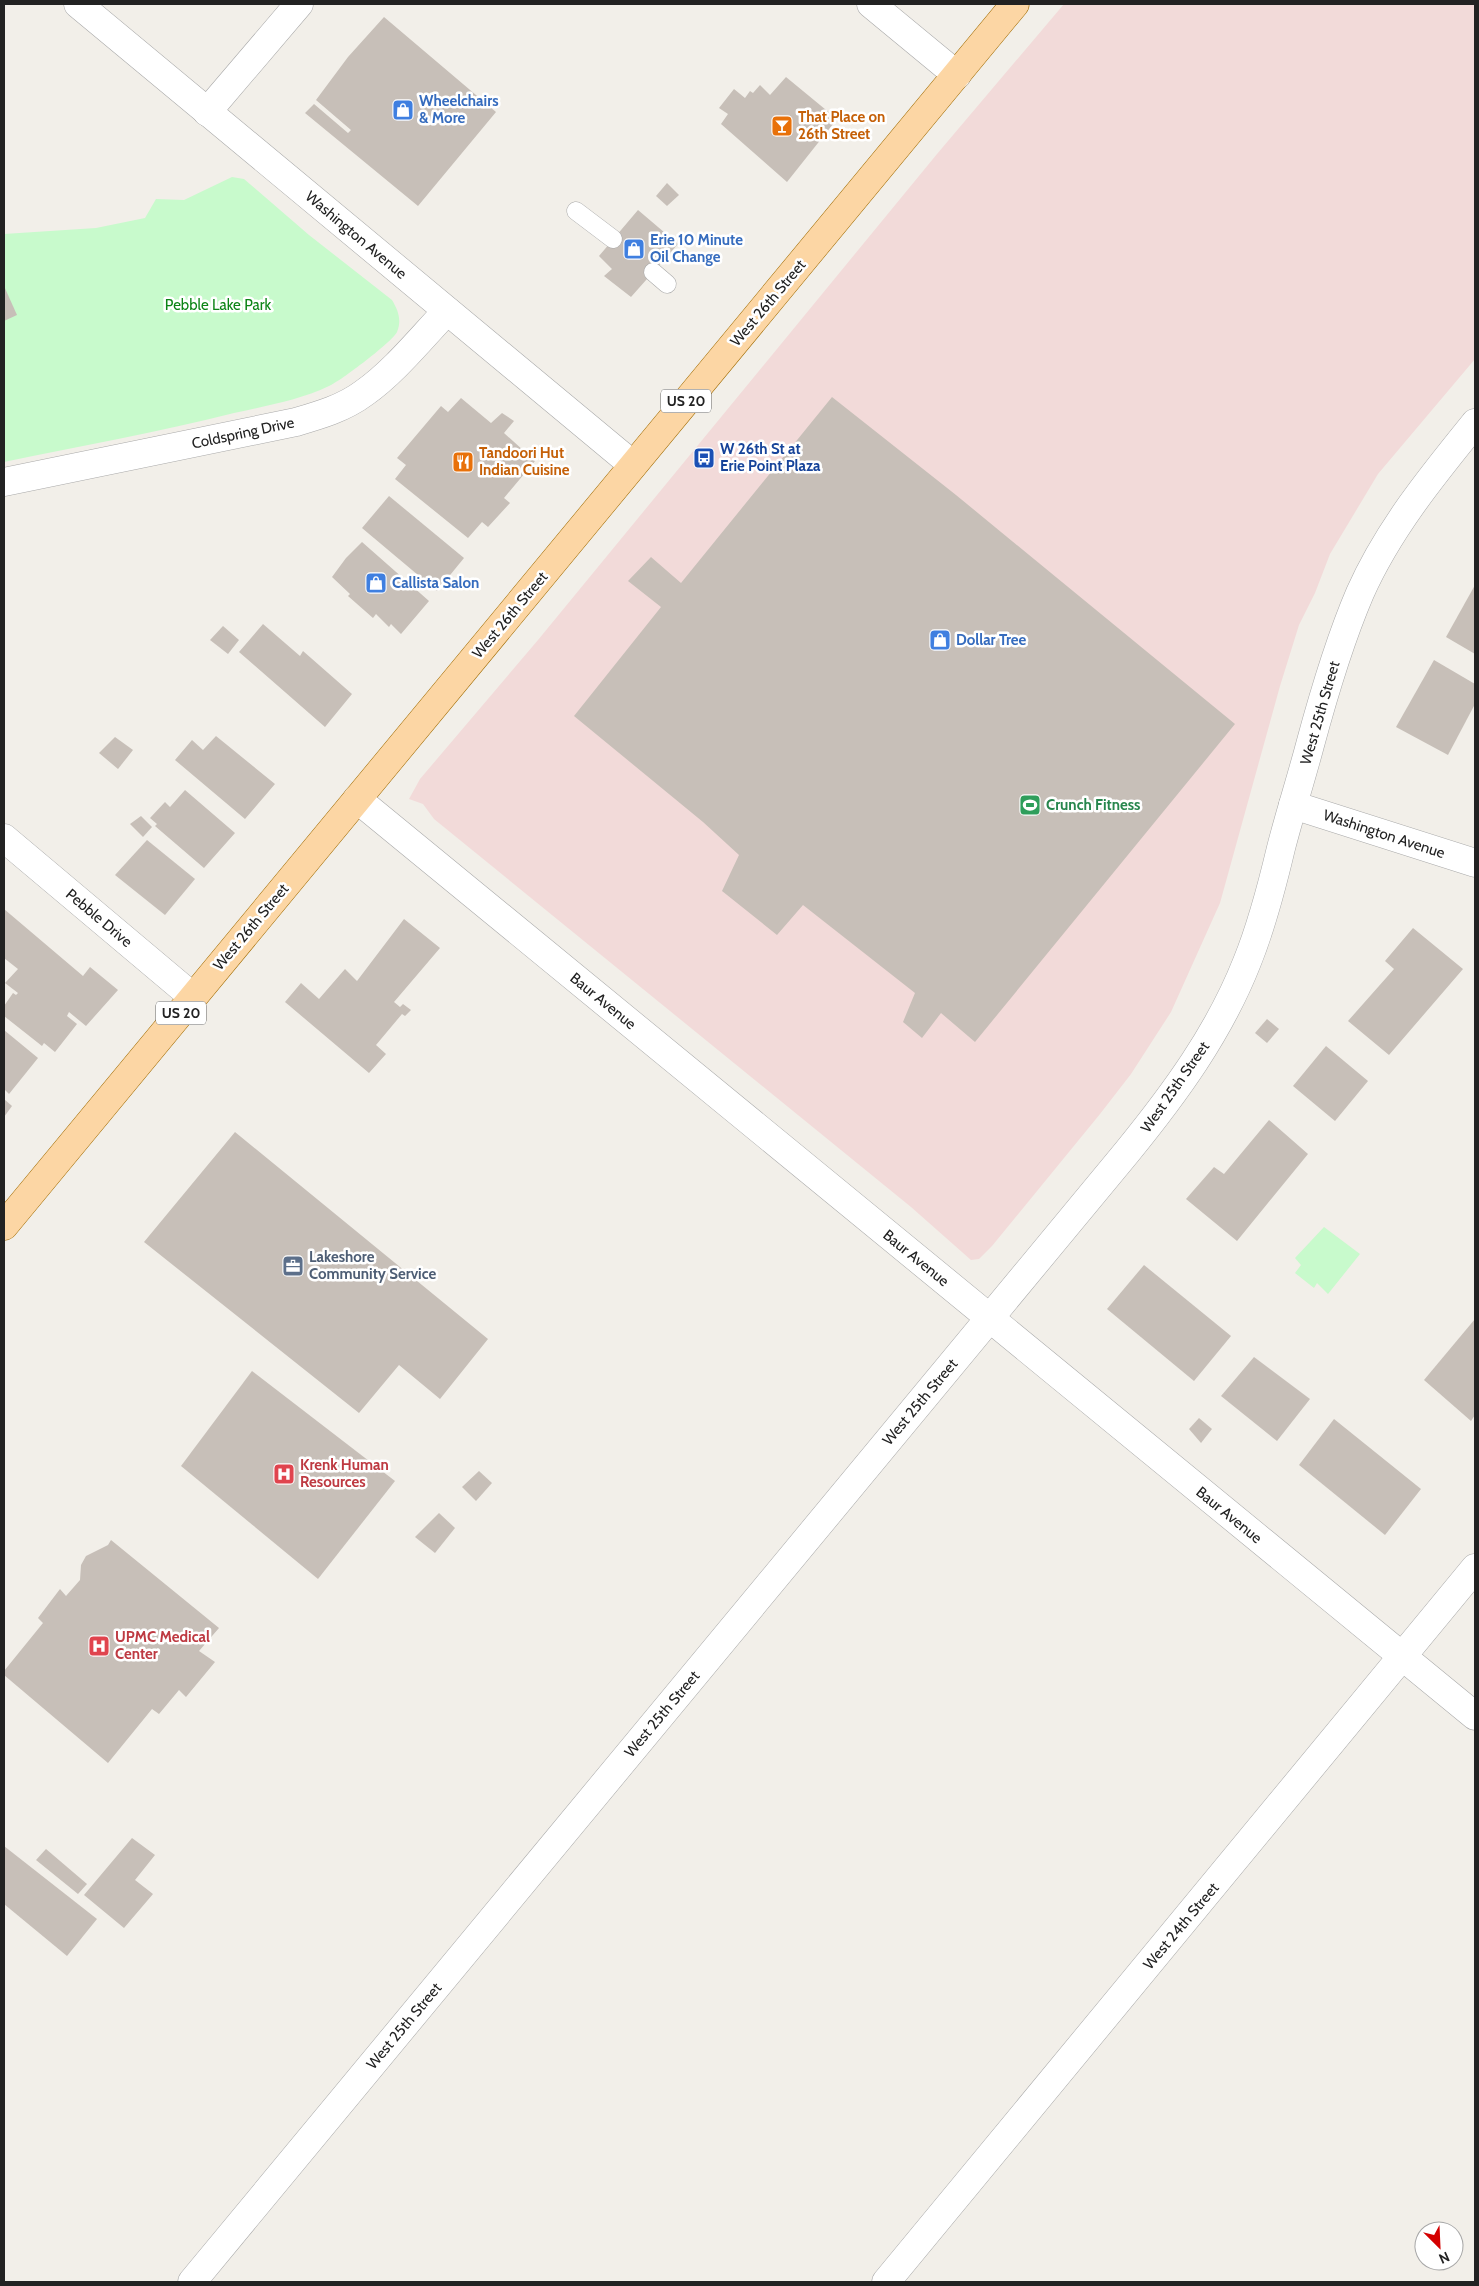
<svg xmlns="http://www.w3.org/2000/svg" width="1479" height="2286" font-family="Cabin,sans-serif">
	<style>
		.commercial { fill: #f2dad9 }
		.park { fill: #c8facc }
		.building { fill: #c7bfb8 }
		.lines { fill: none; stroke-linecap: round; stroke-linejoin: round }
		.service-casing { stroke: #a9a9a9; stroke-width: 19 }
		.minor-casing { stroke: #a9a9a9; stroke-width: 29 }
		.primary-casing { stroke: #a06b00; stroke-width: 29 }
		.service { stroke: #fff; stroke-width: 18 }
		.minor { stroke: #fff; stroke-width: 28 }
		.primary { stroke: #fcd6a4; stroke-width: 28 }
		.labels { text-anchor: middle; stroke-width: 5; stroke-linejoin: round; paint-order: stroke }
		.shield { fill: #fff; stroke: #646464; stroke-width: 1 }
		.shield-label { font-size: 14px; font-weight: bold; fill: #222 }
		.shop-label { font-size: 15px; font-weight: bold; fill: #366cbe; stroke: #fff; text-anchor: start }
		.food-label { font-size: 15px; font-weight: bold; fill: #c56008; stroke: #fff; text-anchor: start }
		.street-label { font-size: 15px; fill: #222; stroke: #fff }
		.park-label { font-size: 15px; fill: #0c8416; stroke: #fff }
		.transit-label { font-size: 15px; font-weight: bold; fill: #164399; stroke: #fff; text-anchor: start }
		.leisure-label { font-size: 15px; font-weight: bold; fill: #27864d; stroke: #fff; text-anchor: start }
		.service-label { font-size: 15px; font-weight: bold; fill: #4e5e75; stroke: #fff; text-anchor: start }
		.health-label { font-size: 15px; font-weight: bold; fill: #be3a42; stroke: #fff; text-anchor: start }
	</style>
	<rect width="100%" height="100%" fill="#f2efe9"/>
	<!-- commercial -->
	<polygon class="commercial" points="1064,4 1475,4 1475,359 1378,474 1330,554 1315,593 1299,625 1280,686 1220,903 1171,1012 1131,1074 1100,1114 992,1246 979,1259 971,1260 911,1207 761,1085 434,819 423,804 409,799 420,779 538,640 937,154"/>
	<!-- park -->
	<g class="park">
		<path d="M 232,177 L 244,179 L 309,235 L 392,300 C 398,310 402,320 397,332 C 393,341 341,381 329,386 C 300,400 265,406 234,413 C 158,432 81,446 4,462 L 4,234 L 96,228 L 145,218 L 156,199 L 184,200 Z"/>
		<polygon points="1324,1227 1360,1254 1328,1294 1317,1283 1314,1288 1295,1273 1301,1265 1295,1258"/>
	</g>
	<!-- building -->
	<g class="building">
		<polygon points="384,17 496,112 418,206 305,113 314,104 348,133 351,130 316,100 348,57"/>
		<polygon points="786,77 837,119 787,182 721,124 728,114 719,108 734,89 745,98 750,91 753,93 760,85 770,95"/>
		<polygon points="667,183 679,195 667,206 656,196"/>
		<polygon points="638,210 678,244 631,297 604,276 612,269 599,256"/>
		<polygon points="4,286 17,315 4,321"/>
		<polygon points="832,397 956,495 1235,724 975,1042 941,1013 922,1038 903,1022 915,993 803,905 777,935 722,891 739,855 703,822 574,716 661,607 628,581 651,557 681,583"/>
		<polygon points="461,398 491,423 502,413 514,421 504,433 535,461 504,498 510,503 488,527 482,522 468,538 395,479 406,465 397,458 441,406 448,412"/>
		<polygon points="389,496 464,558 437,591 362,528"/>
		<polygon points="362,542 429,601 401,634 391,624 389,627 376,614 373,618 348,596 350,594 332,577 346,558"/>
		<polygon points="1475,585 1475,654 1446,637"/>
		<polygon points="263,624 300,656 303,651 352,694 325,727 239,652"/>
		<polygon points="223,626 239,640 228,654 210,640"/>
		<polygon points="1434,660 1475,684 1475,704 1448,755 1396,727"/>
		<polygon points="216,736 275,784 245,819 175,760 192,740 203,750"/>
		<polygon points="115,737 133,750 118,769 99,753"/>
		<polygon points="185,790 235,833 204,868 155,826 157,824 150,818 165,802 170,807"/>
		<polygon points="141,816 152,827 143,837 130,824"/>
		<polygon points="147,840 195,879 165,915 115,875"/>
		<polygon points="4,909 83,976 90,967 118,990 86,1026 69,1012 67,1016 77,1024 55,1052 44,1043 42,1046 4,1016 4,1006 13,993 16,995 18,993 5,983 18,969 4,958"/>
		<polygon points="404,919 440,948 394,1002 400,1007 403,1004 411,1010 405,1016 402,1014 376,1045 386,1054 369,1073 285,1002 301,983 319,999 345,969 357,981"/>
		<polygon points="1413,928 1463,969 1389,1055 1348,1021 1394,969 1385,961"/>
		<polygon points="1267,1019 1279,1029 1267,1043 1255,1033"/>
		<polygon points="4,1030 38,1058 9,1094 4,1089"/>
		<polygon points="1326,1046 1368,1081 1335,1121 1293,1086"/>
		<polygon points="4,1099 12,1106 4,1117"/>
		<polygon points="1269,1120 1308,1154 1237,1241 1186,1199 1214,1167 1224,1174"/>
		<polygon points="235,1132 488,1339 440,1399 399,1365 359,1413 144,1242"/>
		<polygon points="1144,1265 1231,1336 1194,1381 1107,1309"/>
		<polygon points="1475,1319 1475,1415 1471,1421 1424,1380"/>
		<polygon points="1254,1357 1310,1399 1277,1441 1221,1396"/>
		<polygon points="252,1371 395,1481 318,1579 181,1466"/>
		<polygon points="1199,1418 1212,1429 1201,1443 1189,1429"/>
		<polygon points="1334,1419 1421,1489 1385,1535 1299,1465"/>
		<polygon points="479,1471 492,1483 476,1501 462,1487"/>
		<polygon points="439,1513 455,1528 435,1553 415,1537"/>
		<polygon points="111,1540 219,1628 199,1651 215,1662 186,1697 179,1690 159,1714 152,1709 108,1763 4,1675 4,1671 43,1623 38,1618 60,1589 66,1596 80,1580 81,1565 86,1556 108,1545"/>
		<polygon points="132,1838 155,1855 135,1880 153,1894 124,1928 84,1895"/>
		<polygon points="4,1846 97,1919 67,1956 4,1904"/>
		<polygon points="46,1849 87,1884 78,1894 36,1860"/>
	</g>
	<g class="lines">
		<!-- service casing -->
		<g class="service-casing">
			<g id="service">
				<polyline points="576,211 613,239"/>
				<polyline points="653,272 667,284"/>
			</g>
		</g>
		<!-- minor casing -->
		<g class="minor-casing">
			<g id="minor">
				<polyline points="78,4 633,465"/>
				<polyline points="871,4 957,75"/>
				<polyline points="207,112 299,4"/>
				<path d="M 4,482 L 296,422 C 320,415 344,408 364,393 C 395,371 421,338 447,311"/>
				<polyline points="357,799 1475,1716"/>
				<polyline points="1293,805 1475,863"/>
				<polyline points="4,838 193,997"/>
				<path d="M 192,2282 L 1127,1152 C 1175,1093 1219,1033 1247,962 C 1262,925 1272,886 1281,848 C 1290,813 1301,779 1310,745 C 1324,693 1339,642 1360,593 C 1388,530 1432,476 1475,423"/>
				<polyline points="886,2282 1475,1568"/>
			</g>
		</g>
		<!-- primary casing -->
		<g class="primary-casing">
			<polyline id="primary" points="4,1226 1015,4"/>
		</g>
		<!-- service -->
		<use href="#service" class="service"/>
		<!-- minor -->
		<use href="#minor" class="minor"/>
		<!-- primary -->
		<use href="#primary" class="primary"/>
	</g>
	<!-- icons -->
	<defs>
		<g id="shop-square" transform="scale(1.125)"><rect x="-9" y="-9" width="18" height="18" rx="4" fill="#3f7fe0" stroke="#fff"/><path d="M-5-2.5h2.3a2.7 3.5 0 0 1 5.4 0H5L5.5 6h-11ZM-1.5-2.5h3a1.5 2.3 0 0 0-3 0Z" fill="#fff"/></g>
		<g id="bar-square" transform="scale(1.125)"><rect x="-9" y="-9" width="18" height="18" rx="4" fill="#e8710a" stroke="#fff"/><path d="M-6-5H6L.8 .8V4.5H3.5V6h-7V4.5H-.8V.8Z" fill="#fff"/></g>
		<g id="bus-square" transform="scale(1.125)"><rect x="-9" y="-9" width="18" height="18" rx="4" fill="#1a4fb4" stroke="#fff"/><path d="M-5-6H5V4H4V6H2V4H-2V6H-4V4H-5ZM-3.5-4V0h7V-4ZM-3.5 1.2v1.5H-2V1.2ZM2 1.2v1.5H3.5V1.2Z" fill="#fff"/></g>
		<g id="restaurant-square" transform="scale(1.125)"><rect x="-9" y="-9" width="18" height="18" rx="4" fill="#e8710a" stroke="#fff"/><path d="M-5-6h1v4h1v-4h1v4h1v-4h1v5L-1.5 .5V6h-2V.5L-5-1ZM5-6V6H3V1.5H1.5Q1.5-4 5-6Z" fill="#fff"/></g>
		<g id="stadium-square" transform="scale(1.125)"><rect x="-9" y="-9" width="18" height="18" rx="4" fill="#2e9e5b" stroke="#fff"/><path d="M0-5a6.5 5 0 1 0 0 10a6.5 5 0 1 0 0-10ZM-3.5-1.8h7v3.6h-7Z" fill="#fff"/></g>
		<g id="office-square" transform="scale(1.125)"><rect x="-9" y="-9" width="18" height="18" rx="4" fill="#5c6f8a" stroke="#fff"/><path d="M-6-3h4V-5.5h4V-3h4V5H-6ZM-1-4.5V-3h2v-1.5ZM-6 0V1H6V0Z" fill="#fff"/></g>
		<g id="hospital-square" transform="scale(1.125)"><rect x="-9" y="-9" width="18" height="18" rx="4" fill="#e0444e" stroke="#fff"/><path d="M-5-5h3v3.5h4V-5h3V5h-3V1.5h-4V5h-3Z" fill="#fff"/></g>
	</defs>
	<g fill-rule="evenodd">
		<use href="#shop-square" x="403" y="110"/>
		<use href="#bar-square" x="782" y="126"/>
		<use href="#shop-square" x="634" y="249"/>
		<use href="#bus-square" x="704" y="458"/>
		<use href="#restaurant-square" x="463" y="462"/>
		<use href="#shop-square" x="376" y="583"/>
		<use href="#shop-square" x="940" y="640"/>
		<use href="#stadium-square" x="1030" y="805"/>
		<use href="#office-square" x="293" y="1266"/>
		<use href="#hospital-square" x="284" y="1474"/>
		<use href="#hospital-square" x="99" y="1646"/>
	</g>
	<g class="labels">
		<!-- shield labels -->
		<g class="shield">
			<rect x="661" y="389.5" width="50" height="23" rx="4"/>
			<rect x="156" y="1001.5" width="50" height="23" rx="4"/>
		</g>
		<g class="shield-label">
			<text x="686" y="406">US 20</text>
			<text x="181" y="1018">US 20</text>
		</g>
		<!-- shop labels -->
		<g class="shop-label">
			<text x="419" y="106">Wheelchairs<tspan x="419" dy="17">&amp; More</tspan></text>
			<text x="650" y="245">Erie 10 Minute<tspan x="650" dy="17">Oil Change</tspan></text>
			<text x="392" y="588">Callista Salon</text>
			<text x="956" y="645">Dollar Tree</text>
		</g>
		<!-- food labels -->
		<g class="food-label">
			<text x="798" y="122">That Place on<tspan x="798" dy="17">26th Street</tspan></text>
			<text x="479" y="458">Tandoori Hut<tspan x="479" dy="17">Indian Cuisine</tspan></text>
		</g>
		<!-- street labels -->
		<g class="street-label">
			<text transform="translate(356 235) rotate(40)" y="5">Washington Avenue</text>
			<text transform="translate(768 303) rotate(-50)" y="5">West 26th Street</text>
			<text transform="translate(243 433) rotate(-12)" y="5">Coldspring Drive</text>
			<text transform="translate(510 615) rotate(-50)" y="5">West 26th Street</text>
			<text transform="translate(1320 713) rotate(-74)" y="5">West 25th Street</text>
			<text transform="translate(1384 834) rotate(18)" y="5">Washington Avenue</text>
			<text transform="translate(99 918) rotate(40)" y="5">Pebble Drive</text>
			<text transform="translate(251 927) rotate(-50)" y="5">West 26th Street</text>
			<text transform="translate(603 1001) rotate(39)" y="5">Baur Avenue</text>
			<text transform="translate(1175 1087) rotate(-55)" y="5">West 25th Street</text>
			<text transform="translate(916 1258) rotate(39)" y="5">Baur Avenue</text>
			<text transform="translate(920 1402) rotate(-50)" y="5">West 25th Street</text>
			<text transform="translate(1229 1515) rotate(39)" y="5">Baur Avenue</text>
			<text transform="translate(662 1714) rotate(-50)" y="5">West 25th Street</text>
			<text transform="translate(1181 1926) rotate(-50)" y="5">West 24th Street</text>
			<text transform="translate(404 2026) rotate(-50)" y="5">West 25th Street</text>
		</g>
		<!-- park labels -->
		<g class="park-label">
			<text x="218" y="310">Pebble Lake Park</text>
		</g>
		<!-- transit labels -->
		<g class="transit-label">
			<text x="720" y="454">W 26th St at<tspan x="720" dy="17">Erie Point Plaza</tspan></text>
		</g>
		<!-- leisure labels -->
		<g class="leisure-label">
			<text x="1046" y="810">Crunch Fitness</text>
		</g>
		<!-- service labels -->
		<g class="service-label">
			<text x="309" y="1262">Lakeshore<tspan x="309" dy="17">Community Service</tspan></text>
		</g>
		<!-- health labels -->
		<g class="health-label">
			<text x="300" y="1470">Krenk Human<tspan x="300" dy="17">Resources</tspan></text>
			<text x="115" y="1642">UPMC Medical<tspan x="115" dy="17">Center</tspan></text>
		</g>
	</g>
	<!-- border -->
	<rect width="1479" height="2286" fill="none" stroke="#222222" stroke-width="10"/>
	<!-- north arrow -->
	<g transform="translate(1439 2246) rotate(156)"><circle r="24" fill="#ffffff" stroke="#a7a7a7"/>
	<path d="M0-4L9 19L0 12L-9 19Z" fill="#d40000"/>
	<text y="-8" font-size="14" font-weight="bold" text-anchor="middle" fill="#222222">N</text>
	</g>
</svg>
